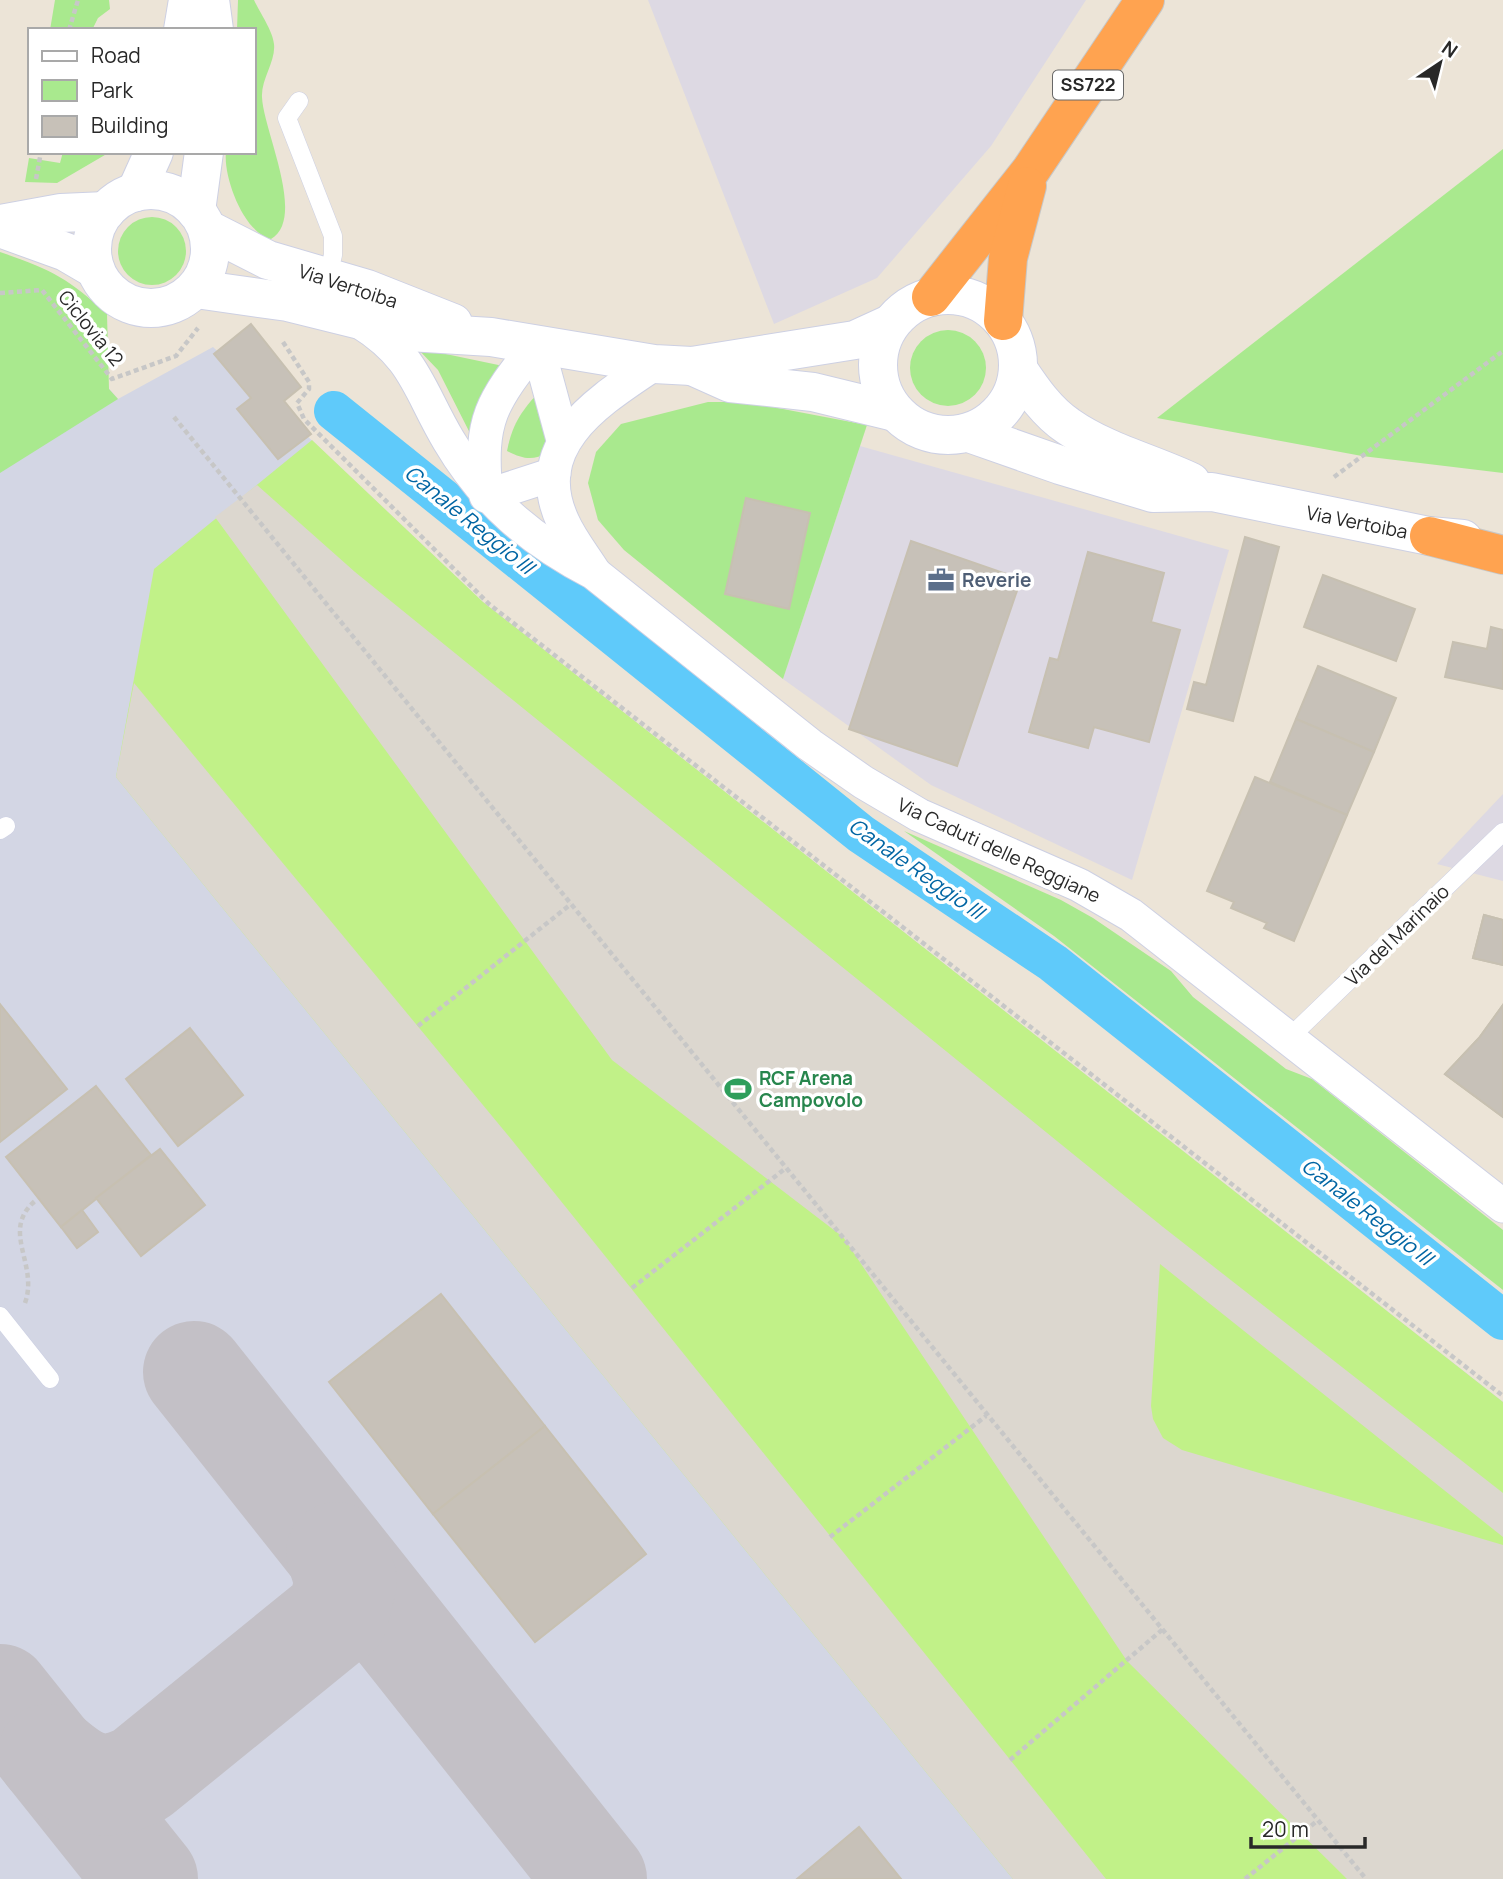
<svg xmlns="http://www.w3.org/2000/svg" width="1503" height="1879" font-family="Manrope,sans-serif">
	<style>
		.industrial { fill: #ddd9e3 }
		.airport { fill: #d3d6e4 }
		.green { fill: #a9e98e }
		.pitch { fill: #c1f188 }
		.plaza { fill: #dcd7cf }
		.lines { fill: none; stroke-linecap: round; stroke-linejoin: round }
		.canal { stroke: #5fcafa; stroke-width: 40 }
		.taxiway { stroke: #c3c0c6; stroke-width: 102 }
		.building { fill: #c7c1b8; stroke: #c7c0b1; stroke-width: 2 }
		.lane-casing { stroke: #cdd0e3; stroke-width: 19 }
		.street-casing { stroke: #cdd0e3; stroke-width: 35 }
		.secondary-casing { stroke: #cdd0e3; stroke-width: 40 }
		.highway-casing { stroke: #c7c7c7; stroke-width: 40 }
		.path { stroke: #c7c7c7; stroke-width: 4.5; stroke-dasharray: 5 3.5; stroke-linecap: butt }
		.lane { stroke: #fff; stroke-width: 18 }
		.street { stroke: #fff; stroke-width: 33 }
		.secondary { stroke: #fff; stroke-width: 38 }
		.highway { stroke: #ffa350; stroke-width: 38 }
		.labels { text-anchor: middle; stroke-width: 7; stroke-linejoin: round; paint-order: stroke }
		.shield { fill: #fff; stroke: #686868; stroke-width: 2 }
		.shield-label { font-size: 18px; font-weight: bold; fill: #282828 }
		.street-label { font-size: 19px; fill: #282828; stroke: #fff }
		.service-label { font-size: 19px; font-weight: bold; fill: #4e5e75; stroke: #fff; text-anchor: start }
		.leisure-label { font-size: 19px; font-weight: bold; fill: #27864d; stroke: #fff; text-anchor: start }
		.water-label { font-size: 21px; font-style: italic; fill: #0165a3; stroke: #fff }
	</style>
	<rect width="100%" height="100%" fill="#ece4d7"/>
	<!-- industrial -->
	<g class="industrial">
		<polygon points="648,0 1086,0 991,146 877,278 774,324"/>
		<polygon points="860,446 1229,550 1132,880 931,785 783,679"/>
		<polygon points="1503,794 1503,881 1437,864"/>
	</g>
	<!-- airport -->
	<polygon class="airport" points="0,308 48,319 118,399 213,347 483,602 1503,1402 1503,1879 0,1879"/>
	<!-- green -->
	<g class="green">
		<polygon points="55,0 109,0 110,9 98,18 92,30 50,30"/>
		<path d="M 238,0 L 254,0 C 260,13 273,31 274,44 C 276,61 261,79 262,97 C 263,130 307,218 271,239 C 244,233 223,177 226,152 L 254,152 L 254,30 L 237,30 Z"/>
		<polygon points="1503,149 1503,473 1362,456 1157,418"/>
		<polygon points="63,152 110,152 57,183 25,182 29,158 60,163"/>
		<circle cx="152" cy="251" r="34"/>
		<path d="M 0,252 C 50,269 68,278 107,314 L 109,389 L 118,399 L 0,473 Z"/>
		<circle cx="948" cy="368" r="38"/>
		<polygon points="417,348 508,367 476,445 438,370"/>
		<path d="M 540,391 L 548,453 C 532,461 523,459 507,451 C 512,425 521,411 540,391 Z"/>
		<polygon points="708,402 747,402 867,425 783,679 624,550 598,520 588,483 596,452 621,424"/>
		<polygon points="904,831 1061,900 1093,918 1171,971 1193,997 1286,1069 1312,1079 1503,1230 1503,1290 1054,936"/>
	</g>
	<!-- pitch -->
	<polygon class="pitch" points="312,440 483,602 1503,1402 1503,1879 1013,1879 116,777 154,569"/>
	<!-- plaza -->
	<g class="plaza">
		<polygon points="257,485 355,572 1163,1227 1503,1493 1503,1537 1160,1264 1151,1406 1153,1419 1163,1438 1182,1450 1503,1545 1503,1879 1347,1879 1127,1661 843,1237 612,1060 215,517"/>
		<polygon points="134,683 511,1139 1106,1879 1013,1879 116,777"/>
	</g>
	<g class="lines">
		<!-- canal -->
		<polyline class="canal" points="334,411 861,834 1053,963 1503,1320"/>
		<!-- taxiway -->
		<g class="taxiway">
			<polyline points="194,1372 596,1879"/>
			<polyline points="0,1695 147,1879"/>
			<path d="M 48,1755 C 79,1782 101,1795 141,1774 L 338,1614 L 346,1581 L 337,1553"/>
		</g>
	</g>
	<!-- building -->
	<g class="building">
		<polygon points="251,324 301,387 284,401 311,434 278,459 237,409 251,398 214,354"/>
		<polygon points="746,498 810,513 789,609 725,594"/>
		<polygon points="1245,537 1279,547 1233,721 1187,709 1194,682 1206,685"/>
		<polygon points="911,541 1021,579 957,766 849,729"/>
		<polygon points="1088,552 1164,573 1151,622 1180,630 1149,742 1094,727 1088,748 1029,732 1050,658 1058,660"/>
		<polygon points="1323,575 1415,609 1396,661 1304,627"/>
		<polygon points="1491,627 1503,630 1503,689 1445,677 1453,642 1487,649"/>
		<polygon points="1318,666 1396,698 1374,752 1296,719"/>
		<polygon points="1296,719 1374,752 1347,815 1270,782"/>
		<polygon points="1255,777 1347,815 1294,941 1264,928 1267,923 1231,908 1234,902 1207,891"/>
		<polygon points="1484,915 1503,920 1503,965 1473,958"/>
		<polygon points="1484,915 1503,920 1503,965 1473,958"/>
		<polygon points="0,1004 67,1089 0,1142"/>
		<polygon points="1503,1005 1503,1117 1445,1074 1479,1038"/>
		<polygon points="1503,1005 1503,1117 1445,1074 1479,1038"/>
		<polygon points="190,1028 243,1095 178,1146 126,1079"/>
		<polygon points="96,1086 151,1155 61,1227 6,1157"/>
		<polygon points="160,1149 205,1205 141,1256 96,1198"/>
		<polygon points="82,1210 98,1232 77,1248 61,1227"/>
		<polygon points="441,1294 545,1426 433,1514 329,1382"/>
		<polygon points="545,1426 646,1554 535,1642 433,1514"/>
		<polygon points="859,1827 901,1879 797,1879"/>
	</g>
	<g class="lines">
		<!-- lane casing -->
		<g class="lane-casing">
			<g id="lane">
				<polyline points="299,101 287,118 333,236 333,255 327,279"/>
				<polyline points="0,830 6,826"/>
				<polyline points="1290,1037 1503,832"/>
				<polyline points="0,1316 50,1379"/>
			</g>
		</g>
		<!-- street casing -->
		<g class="street-casing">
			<g id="street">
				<path d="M 360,322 C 416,357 418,389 449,441 C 485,502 532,541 594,573 L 810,745 L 863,782 L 919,815 L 1079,885 L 1131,915 L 1503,1206"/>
				<polyline points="537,344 563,440"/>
				<path d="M 486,494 C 479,418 491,403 537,344"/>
				<polyline points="486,496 554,474"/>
				<path d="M 594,572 C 584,556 571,540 563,522 C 527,444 599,401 654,364"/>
			</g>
		</g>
		<!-- secondary casing -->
		<g class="secondary-casing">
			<g id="secondary">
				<polyline points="210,0 214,30"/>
				<polyline points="183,30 188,0"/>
				<circle cx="151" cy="249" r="59"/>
				<polyline points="136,192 154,152"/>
				<polyline points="196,211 204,152"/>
				<polyline points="0,224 61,213 106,211"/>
				<polyline points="0,228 66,252 95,269"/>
				<polyline points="209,230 268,260 367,289 453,323"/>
				<polyline points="196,289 288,302 409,332 491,337 654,364 692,366 855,340 890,324"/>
				<circle cx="948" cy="365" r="70"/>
				<polyline points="692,366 730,383 813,392 895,412"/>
				<path d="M 1018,369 C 1032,390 1047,412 1068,426 C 1105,452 1151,463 1191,482"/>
				<polyline points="969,433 1060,465 1153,493 1212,492 1429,536 1463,539"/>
			</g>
		</g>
		<!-- highway casing -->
		<g class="highway-casing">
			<g id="highway">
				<polyline points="931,297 1031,170 1145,0"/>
				<polyline points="1003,321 1008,258 1027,186"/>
				<polyline points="1429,536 1503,555"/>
			</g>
		</g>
		<!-- path -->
		<g class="path">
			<polyline points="69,30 78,0"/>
			<polyline points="36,179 41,152"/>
			<polyline points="0,293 42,290 112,379 176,356 198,328"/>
			<polyline points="283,342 309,382 309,389 297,403 304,419 489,604 1503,1396"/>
			<polyline points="174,417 1366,1879"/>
			<polyline points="1334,477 1503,351"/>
			<polyline points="418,1026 571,904"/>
			<polyline points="632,1288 786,1168"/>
			<path d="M 25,1303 C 39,1264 0,1231 35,1201"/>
			<polyline points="830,1537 986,1416"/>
			<polyline points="1010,1760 1163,1629"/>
			<polyline points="1245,1879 1317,1821"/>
		</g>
		<!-- lane -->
		<use href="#lane" class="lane"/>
		<!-- street -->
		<use href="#street" class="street"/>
		<!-- secondary -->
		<use href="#secondary" class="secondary"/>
		<!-- highway -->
		<use href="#highway" class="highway"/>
	</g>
	<!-- icons -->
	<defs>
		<g id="office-bare" transform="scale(2.1)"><path d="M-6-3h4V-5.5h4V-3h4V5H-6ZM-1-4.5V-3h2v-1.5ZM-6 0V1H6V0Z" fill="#5c6f8a" stroke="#fff" stroke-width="2.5" paint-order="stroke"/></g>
		<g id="stadium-bare" transform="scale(2.1)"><path d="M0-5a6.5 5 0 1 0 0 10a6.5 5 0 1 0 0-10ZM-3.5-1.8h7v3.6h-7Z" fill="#2e9e5b" stroke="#fff" stroke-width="2.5" paint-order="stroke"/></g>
	</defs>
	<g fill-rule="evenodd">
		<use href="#office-bare" x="941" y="580"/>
		<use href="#stadium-bare" x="738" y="1089"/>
	</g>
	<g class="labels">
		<!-- shield labels -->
		<rect class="shield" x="1053" y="70.5" width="70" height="29" rx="5"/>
		<g class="shield-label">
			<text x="1088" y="91">SS722</text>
		</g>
		<!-- street labels -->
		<g class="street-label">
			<text transform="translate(348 286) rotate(18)" y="7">Via Vertoiba</text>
			<text transform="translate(91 328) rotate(51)" y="7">Ciclovia 12</text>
			<text transform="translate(1357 522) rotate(11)" y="7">Via Vertoiba</text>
			<text transform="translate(999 850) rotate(25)" y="7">Via Caduti delle Reggiane</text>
			<text transform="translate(1397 935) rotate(-44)" y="7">Via del Marinaio</text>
		</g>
		<!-- service labels -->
		<g class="service-label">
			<text x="962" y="587">Reverie</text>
		</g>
		<!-- leisure labels -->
		<g class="leisure-label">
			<text x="759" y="1085">RCF Arena<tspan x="759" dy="22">Campovolo</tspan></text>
		</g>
		<!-- water labels -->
		<g class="water-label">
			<text transform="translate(469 520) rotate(39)" y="7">Canale Reggio III</text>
			<text transform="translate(916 869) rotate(35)" y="7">Canale Reggio III</text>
			<text transform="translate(1367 1212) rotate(38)" y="7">Canale Reggio III</text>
		</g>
	</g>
	<!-- legend -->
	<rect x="28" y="28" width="228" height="126" fill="#ffffff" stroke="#a9a9a9" stroke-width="2"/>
	<rect x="42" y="51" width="35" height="10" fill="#ffffff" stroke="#a9a9a9" stroke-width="2"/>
	<text x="91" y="63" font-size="21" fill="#282828">Road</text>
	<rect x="42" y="80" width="35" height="21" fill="#a9e98e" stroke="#a9a9a9" stroke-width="2"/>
	<text x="91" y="98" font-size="21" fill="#282828">Park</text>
	<rect x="42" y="116" width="35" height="21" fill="#c7c1b8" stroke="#a9a9a9" stroke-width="2"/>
	<text x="91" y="133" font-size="21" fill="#282828">Building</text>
	<!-- north arrow -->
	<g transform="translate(1440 63) rotate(35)" stroke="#ffffff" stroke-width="5" paint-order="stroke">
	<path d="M0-5L12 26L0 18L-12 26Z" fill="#282828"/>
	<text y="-10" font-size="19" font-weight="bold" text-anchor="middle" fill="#282828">N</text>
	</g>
	<!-- scale -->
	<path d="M1251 1837v10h114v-10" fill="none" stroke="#282828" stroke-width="3.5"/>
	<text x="1262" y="1837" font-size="21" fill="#282828" stroke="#ffffff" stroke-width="5" paint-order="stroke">20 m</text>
</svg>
